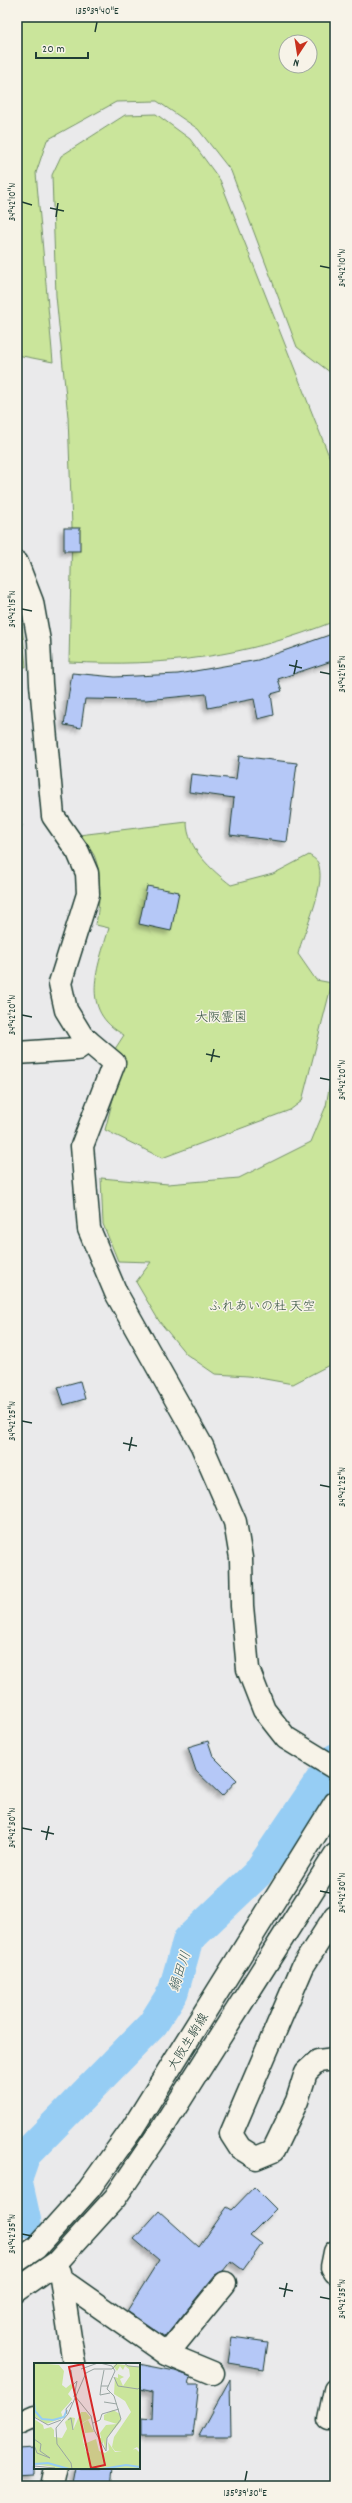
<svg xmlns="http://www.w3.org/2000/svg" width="352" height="2503" font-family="Dekko,'Klee One',sans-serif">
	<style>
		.green { fill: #cae59b; stroke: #749168; fill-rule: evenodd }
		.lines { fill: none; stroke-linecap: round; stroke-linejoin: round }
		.river { stroke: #96cdf4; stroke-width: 31 }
		.building { fill: #b5c8f7; stroke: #1f3d34; filter: url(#shadow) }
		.minor-casing { stroke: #1f3d34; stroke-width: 25 }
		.major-casing { stroke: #1f3d34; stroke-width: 25 }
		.path { stroke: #1f3d34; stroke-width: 2.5; stroke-dasharray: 3 3; stroke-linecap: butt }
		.minor { stroke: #f7f3e8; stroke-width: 22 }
		.major { stroke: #f7f3e8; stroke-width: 22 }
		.ticks { fill: none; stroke: #1f3d34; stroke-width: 1.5 }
		.labels { text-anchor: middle; stroke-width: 3; stroke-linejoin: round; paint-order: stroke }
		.park-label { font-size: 13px; fill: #395643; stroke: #f7f3e8 }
		.street-label { font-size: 13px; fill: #1f3d34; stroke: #f7f3e8 }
		.water-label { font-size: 14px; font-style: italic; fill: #375a5a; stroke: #f7f3e8 }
		.inset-river { fill: none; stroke: #96cdf4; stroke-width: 2 }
		.inset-road { fill: none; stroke: #99a5a2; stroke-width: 1 }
		.view { fill: #d62828; fill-opacity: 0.15; stroke: #d62828; stroke-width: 2 }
		.inset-edge { fill: none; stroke: #1f3d34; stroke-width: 2 }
		.neatline { fill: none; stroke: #1f3d34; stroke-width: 1.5 }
		.ticks-label { font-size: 10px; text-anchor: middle; fill: #1f3d34 }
	</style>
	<defs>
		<filter id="shadow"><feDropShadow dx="-3.5" dy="3.5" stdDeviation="2" flood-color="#0004"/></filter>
	</defs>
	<rect width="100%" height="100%" fill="#eaeaeb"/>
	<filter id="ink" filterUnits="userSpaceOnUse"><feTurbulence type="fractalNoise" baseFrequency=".025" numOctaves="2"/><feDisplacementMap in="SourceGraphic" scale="8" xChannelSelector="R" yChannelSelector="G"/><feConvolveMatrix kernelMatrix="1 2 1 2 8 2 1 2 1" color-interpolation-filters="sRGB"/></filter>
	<g filter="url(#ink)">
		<!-- green -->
		<g class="green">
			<path d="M 17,17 L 335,17 L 335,376 L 297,347 L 231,171 L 198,129 L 157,101 L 116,102 L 47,140 L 36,173 L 53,362 L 17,355 ZM 286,42 L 310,42 L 310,66 L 286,66 Z"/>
			<path d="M 156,114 L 190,139 L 220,180 L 335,471 L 335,621 C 246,657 164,667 69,662 L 72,527 L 68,417 L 56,296 L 52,175 L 61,156 L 125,115 Z"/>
			<polygon points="17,598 20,602 26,667 17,666"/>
			<path d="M 187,822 C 187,849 212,870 231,885 L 273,874 L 309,855 C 313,858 318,860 319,866 C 325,890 304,930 298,954 L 316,980 L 332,983 L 302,1101 L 290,1110 L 162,1158 L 105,1130 L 124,1056 L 115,1049 L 124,1035 C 78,1010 98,967 109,928 L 96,925 C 99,904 103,876 94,855 C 90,848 84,841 79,835 Z"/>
			<polygon points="335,1054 335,1362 293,1384 248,1376 215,1374 186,1354 159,1321 136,1282 151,1262 118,1261 103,1224 101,1178 168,1184 239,1178 311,1142 326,1106"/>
		</g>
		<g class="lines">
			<!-- river -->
			<g class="river">
				<polyline points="17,2178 25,2155 153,2024 173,1992 188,1940 257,1874 335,1759"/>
				<polyline points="17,2181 26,2222"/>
			</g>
		</g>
		<!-- building -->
		<g class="building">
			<rect x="64" y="528" width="16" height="23"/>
			<polygon points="335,633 335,660 278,679 282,691 271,694 274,715 258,719 254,699 208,708 206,694 146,700 85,699 81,728 64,725 72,673 115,677 178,674 258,660"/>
			<polygon points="239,756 297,763 287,842 230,835 234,798 189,792 191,774 236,779"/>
			<polygon points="147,886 179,892 171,931 139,924"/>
			<polygon points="80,1381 85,1399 64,1405 58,1387"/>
			<polygon points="208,1741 213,1756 237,1780 222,1796 196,1771 188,1747"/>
			<polygon points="254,2187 276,2209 250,2235 262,2244 243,2270 231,2261 223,2271 215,2275 165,2337 127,2311 159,2260 134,2239 159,2211 199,2247 227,2207 232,2210"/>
			<polygon points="232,2337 268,2342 264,2369 228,2363"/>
			<polygon points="139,2364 175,2371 191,2377 189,2384 199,2384 193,2436 141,2436 141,2418 152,2419 153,2392 139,2389"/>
			<polygon points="230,2379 231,2436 199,2436"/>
			<polygon points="35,2448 35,2474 17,2475 17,2449"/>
			<polygon points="76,2468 113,2468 111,2486 73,2484"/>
		</g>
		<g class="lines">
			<!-- minor casing -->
			<g class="minor-casing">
				<g id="minor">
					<polyline points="17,563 32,602 39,641 41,684 53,816 78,852 87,873 88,894 60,983 66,1010 82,1036 114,1063 82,1146 89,1229 116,1293 202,1446 235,1522 241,1558 242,1606 248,1669 264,1710 286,1738 335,1768"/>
					<polyline points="17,1053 77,1049 88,1041"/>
					<polyline points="335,1916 303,1966 231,2134 240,2148 256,2158 273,2151 297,2101 306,2072 318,2061 335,2059"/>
					<polyline points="335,2252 332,2267 335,2272"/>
					<polyline points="60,2272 74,2364"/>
					<polyline points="63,2281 167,2354 213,2373"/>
					<polyline points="167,2354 225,2283"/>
					<polyline points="329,2419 335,2390"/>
					<polyline points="17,2424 35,2416"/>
					<polyline points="52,2486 56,2468"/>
				</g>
			</g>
			<!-- major casing -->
			<g class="major-casing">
				<g id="major">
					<polyline points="17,2261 36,2248 89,2189 132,2129 335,1803"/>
					<polyline points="17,2290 57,2262 115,2198 163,2127 335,1855"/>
				</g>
			</g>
			<!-- path -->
			<polyline class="path" points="17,825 23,826"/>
			<!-- minor -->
			<use href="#minor" class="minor"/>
			<!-- major -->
			<use href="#major" class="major"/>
		</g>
	</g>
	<!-- ticks -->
	<path class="ticks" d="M 95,32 L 97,22M 22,202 L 32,205M 50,208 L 64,211M 56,217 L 58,203M 320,266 L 330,268M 22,609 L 32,611M 289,665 L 302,668M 320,672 L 330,674M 294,674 L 297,660M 22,1015 L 32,1017M 206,1054 L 220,1057M 211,1062 L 214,1049M 320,1078 L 330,1080M 22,1421 L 32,1423M 123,1443 L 137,1446M 129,1451 L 132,1437M 320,1485 L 330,1487M 22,1828 L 32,1830M 41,1831 L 54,1834M 46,1840 L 49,1826M 320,1891 L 330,1893M 22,2234 L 32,2236M 279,2288 L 293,2291M 284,2297 L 287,2283M 320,2297 L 330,2299M 245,2481 L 247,2471"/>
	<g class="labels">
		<!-- park labels -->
		<g class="park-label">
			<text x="221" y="1021">大阪霊園</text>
			<text x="262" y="1310">ふれあいの杜 天空</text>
		</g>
		<!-- street labels -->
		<g class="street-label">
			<text transform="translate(187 2041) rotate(-58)" y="5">大阪生駒線</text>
		</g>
		<!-- water labels -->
		<g class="water-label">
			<text transform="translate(179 1971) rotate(-72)" y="5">鍋田川</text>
		</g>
	</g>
	<!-- overview -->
	<g transform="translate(34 2363)">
		<rect width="106" height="106" fill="#eaeaeb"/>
		<path d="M 0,0 L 25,2 L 30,8 L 28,22 L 32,25 L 37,21 L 39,24 L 34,31 L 38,36 L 36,39 L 27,49 L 29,55 L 12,61 L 0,53 ZM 82,1 L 106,4 L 106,87 L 103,84 L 96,88 L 81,88 L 78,84 L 80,74 L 97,49 L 91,38 L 80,31 L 81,14 L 84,15 L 84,11 L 90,14 L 86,16 L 89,23 L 96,13 L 95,6 L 91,3 L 89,7 L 86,3 L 83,8 L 79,3 ZM 79,47 L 86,51 L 87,58 L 73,75 L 72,88 L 69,77 L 69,81 L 64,75 L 67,75 L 66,70 L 72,62 L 83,61 L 70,57 L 70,52 ZM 47,49 L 52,49 L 57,55 L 48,60 L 49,78 L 52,89 L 56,90 L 50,81 L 62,76 L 65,88 L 71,90 L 75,87 L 74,79 L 81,89 L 102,86 L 106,90 L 106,106 L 0,106 L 20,104 L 0,101 L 0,56 L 9,62 L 10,66 L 17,64 L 20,67 L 20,74 L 28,75 L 33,66 L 31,59 L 36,54 L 41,55 L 39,67 ZM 54,57 L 60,69 L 51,70 L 49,60 Z" fill="#cae59b"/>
		<path class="inset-river" d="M 0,39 L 1,48 L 8,56 L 19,57 L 30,54 L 33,47M 0,101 L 14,100 L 35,106M 68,106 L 92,102 L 106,104"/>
		<path class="inset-road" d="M 90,0 L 94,3 L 106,4M 47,6 L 64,0M 37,7 L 39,22 L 43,18 L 40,34M 70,7 L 67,23 L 74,23M 80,14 L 84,23 L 104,26 L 106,24M 67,23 L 66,32 L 76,30M 41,33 L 57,53 L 60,67 L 72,88 L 73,75 L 87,56 L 80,33 L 73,26 L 81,8 L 78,3 L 66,0M 70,39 L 83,41M 33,51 L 32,46 L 38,39M 0,54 L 14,62 L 27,57M 34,57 L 37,55 L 39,67M 59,60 L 66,57 L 68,51 L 85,46M 0,76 L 7,81 L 6,88 L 16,95 L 3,90 L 0,82M 0,103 L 21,105M 38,106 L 37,100 L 23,81 L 22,65 L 34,51 L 52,10 L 60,6 L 78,6 L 84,0"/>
		<path class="view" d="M 49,1 L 71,102 L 57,105 L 35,4 Z"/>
		<rect width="106" height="106" class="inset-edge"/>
	</g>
	<!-- margin -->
	<rect width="352" height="2503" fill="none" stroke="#f7f3e8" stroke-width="44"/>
	<!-- north arrow -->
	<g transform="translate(298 54) rotate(192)"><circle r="19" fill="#f7f3e8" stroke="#a1aaa0"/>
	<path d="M0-3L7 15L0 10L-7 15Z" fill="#c8321e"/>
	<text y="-6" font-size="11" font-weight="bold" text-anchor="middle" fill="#1f3d34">N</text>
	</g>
	<!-- scale -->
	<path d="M36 52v6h52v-6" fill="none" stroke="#1f3d34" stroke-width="2"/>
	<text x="42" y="52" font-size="12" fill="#1f3d34" stroke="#f7f3e8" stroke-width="3" paint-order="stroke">20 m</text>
	<rect x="22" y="22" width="308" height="2459" class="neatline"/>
	<g class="ticks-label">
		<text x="97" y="14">135°39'40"E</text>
		<text transform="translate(11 202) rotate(-90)" y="4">34°42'10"N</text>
		<text transform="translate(341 268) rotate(-90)" y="4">34°42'10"N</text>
		<text transform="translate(11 609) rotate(-90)" y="4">34°42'15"N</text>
		<text transform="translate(341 674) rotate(-90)" y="4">34°42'15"N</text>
		<text transform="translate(11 1015) rotate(-90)" y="4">34°42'20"N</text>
		<text transform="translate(341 1080) rotate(-90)" y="4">34°42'20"N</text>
		<text transform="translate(11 1421) rotate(-90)" y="4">34°42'25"N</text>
		<text transform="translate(341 1487) rotate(-90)" y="4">34°42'25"N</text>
		<text transform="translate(11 1828) rotate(-90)" y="4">34°42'30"N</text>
		<text transform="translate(341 1893) rotate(-90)" y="4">34°42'30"N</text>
		<text transform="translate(11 2234) rotate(-90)" y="4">34°42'35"N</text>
		<text transform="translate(341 2299) rotate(-90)" y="4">34°42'35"N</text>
		<text x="245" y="2496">135°39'30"E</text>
	</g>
</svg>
